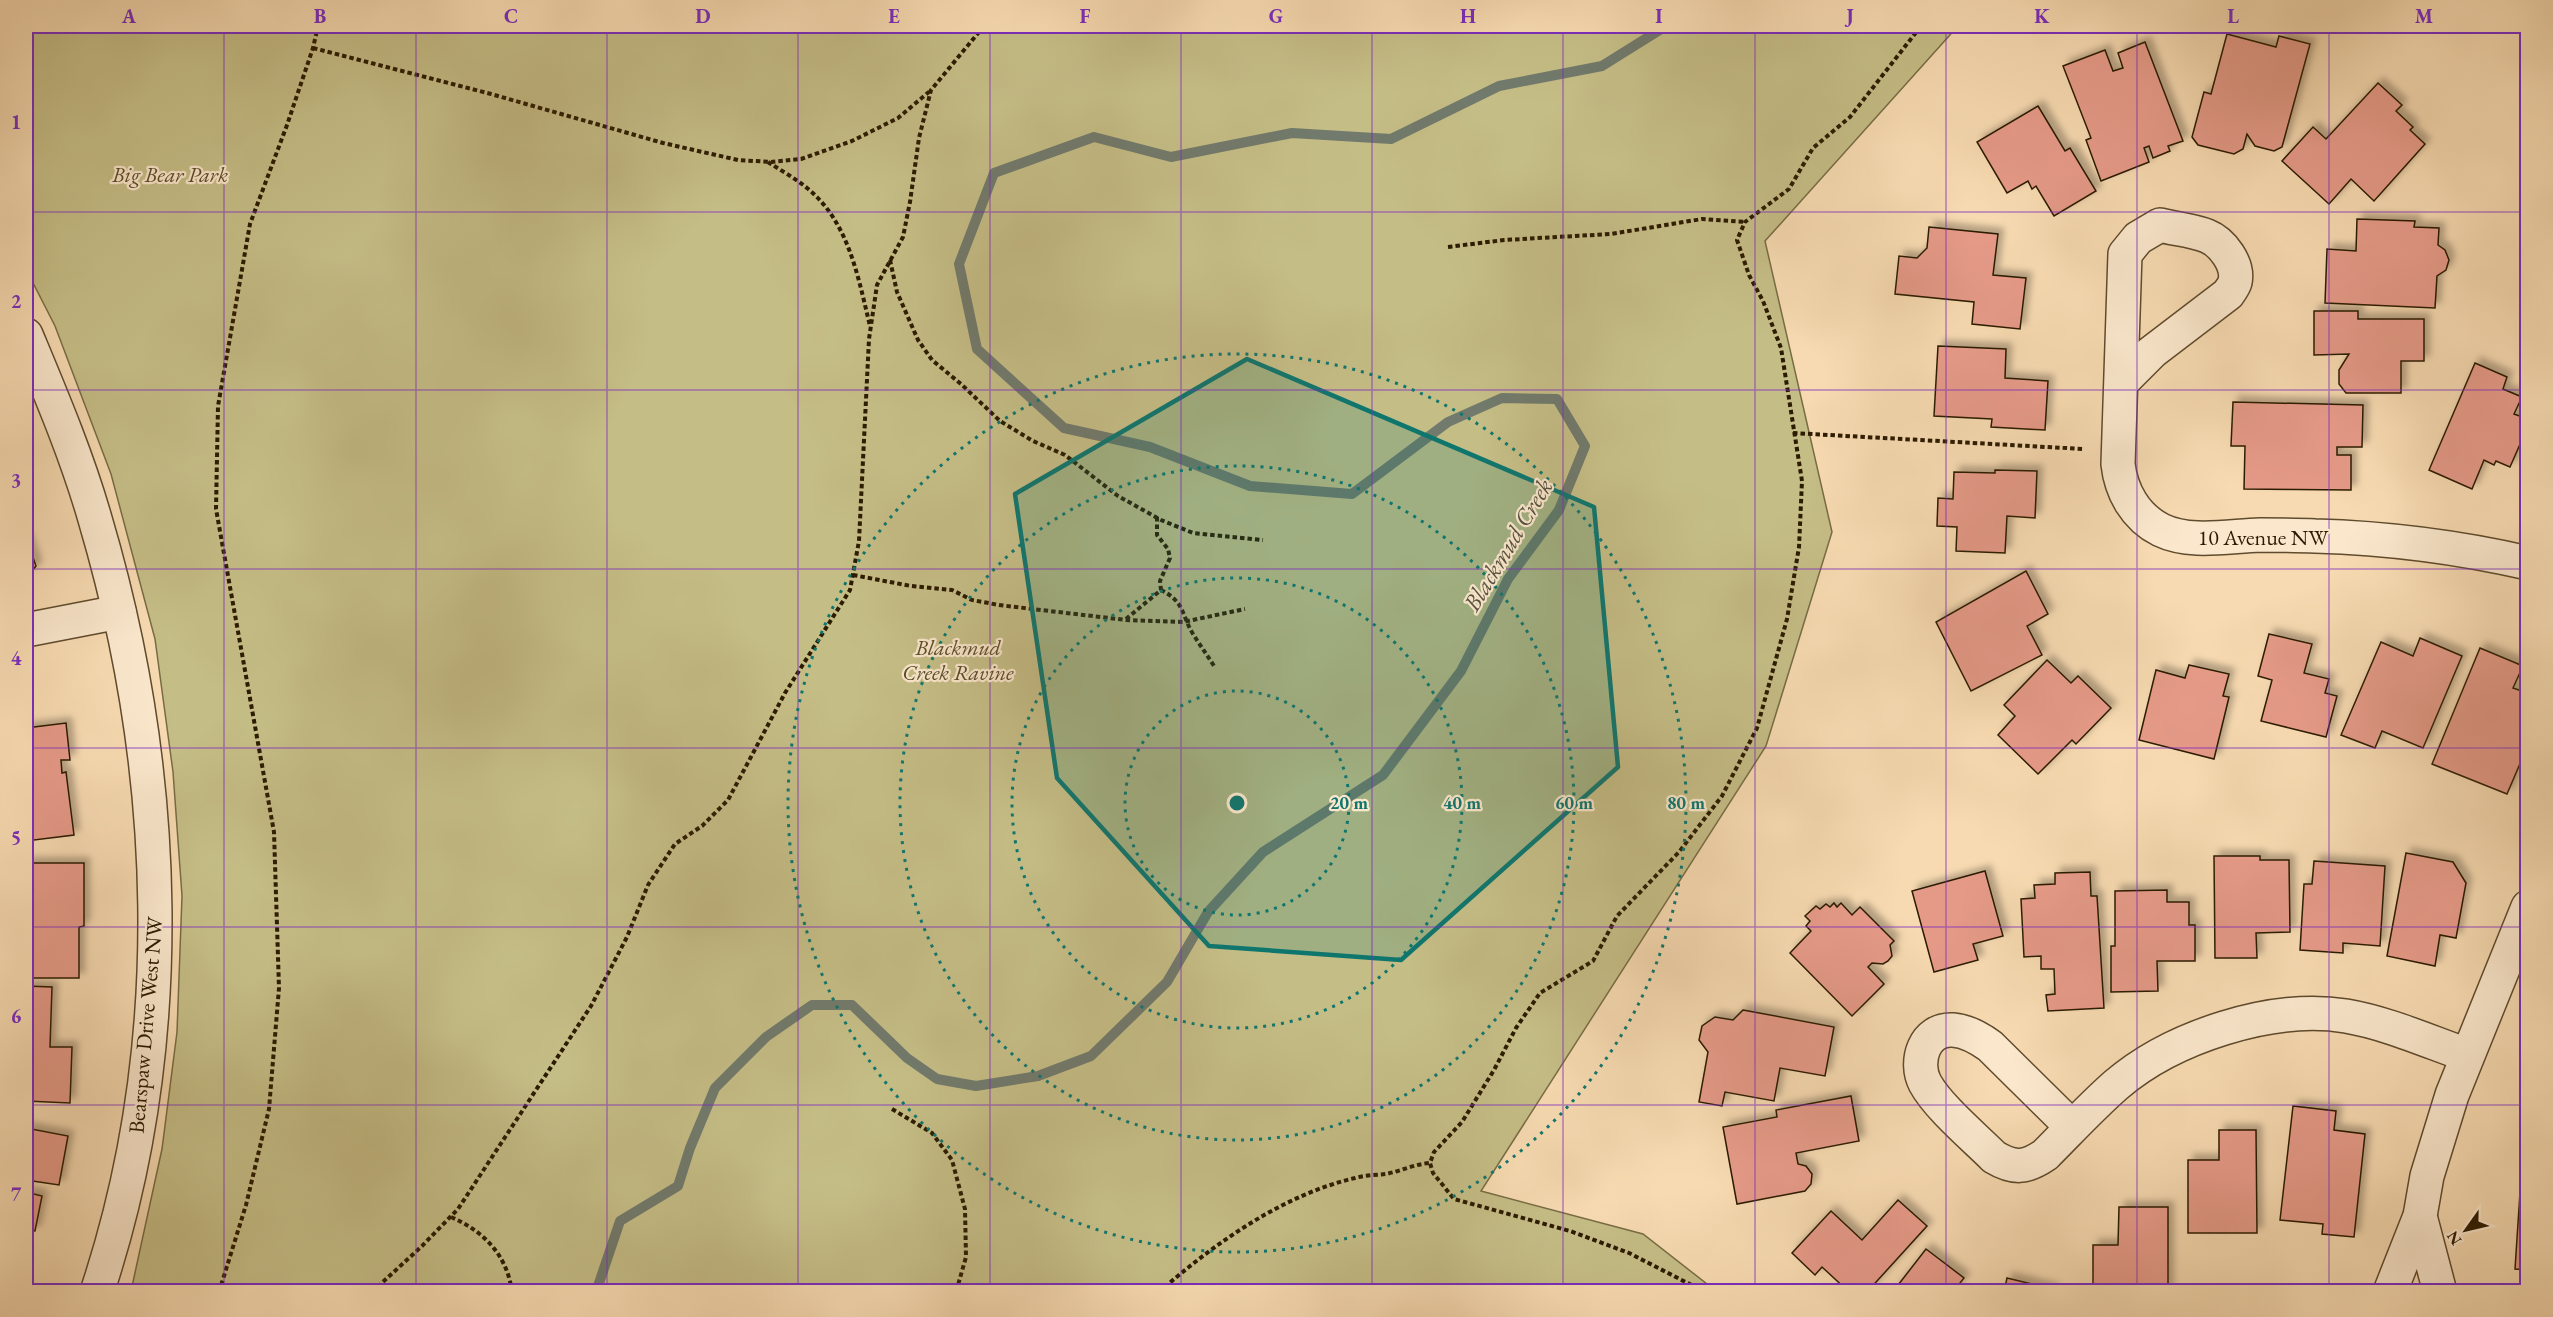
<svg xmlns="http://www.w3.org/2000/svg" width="2553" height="1317" font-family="'EB Garamond',serif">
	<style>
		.green { fill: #c5bd86; stroke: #786c44; stroke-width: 1.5 }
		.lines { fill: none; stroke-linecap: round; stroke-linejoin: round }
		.stream { stroke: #717a6c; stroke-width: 10 }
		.building { fill: #e59a88; stroke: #2c1b01; stroke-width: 1.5; filter: url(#shadow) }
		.minor-casing { stroke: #5f4b2d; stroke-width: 36 }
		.path { stroke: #2c1b01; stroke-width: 4; stroke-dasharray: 4.5 3; stroke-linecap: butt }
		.minor { stroke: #fae7cc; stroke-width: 33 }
		.marked { fill: #0f766e; fill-opacity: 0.2; stroke: #0f766e; stroke-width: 4.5; stroke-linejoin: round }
		.grid { fill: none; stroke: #7b2cbf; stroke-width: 1.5; stroke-opacity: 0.55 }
		.ring { fill: none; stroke: #0f766e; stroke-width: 3; stroke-dasharray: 3 6 }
		.labels { text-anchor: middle; stroke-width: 4.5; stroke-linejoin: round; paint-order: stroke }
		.park-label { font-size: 22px; font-style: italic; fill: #5a4c29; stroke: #fae7cc }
		.street-label { font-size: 22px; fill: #2c1b01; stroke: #fae7cc }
		.water-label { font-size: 24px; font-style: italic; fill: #545240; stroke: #fae7cc }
		.centre { fill: #0f766e; stroke: #fae7cc; stroke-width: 3 }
		.ring-label { font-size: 18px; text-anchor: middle; font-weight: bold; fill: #0f766e; stroke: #fae7cc; stroke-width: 4.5; stroke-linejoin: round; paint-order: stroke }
		.neatline { fill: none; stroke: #7b2cbf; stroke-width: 2 }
		.grid-label { font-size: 20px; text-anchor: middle; font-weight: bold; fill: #7b2cbf }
	</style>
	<defs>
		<filter id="shadow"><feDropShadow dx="5.5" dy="-5.5" stdDeviation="3" flood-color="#0004"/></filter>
	</defs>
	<rect width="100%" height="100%" fill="#f7dab1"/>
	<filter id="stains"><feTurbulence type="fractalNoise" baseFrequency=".00333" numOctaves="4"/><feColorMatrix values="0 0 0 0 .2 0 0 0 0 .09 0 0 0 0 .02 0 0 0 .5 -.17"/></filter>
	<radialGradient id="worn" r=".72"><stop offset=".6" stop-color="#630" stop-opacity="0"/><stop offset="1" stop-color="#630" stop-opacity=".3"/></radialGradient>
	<!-- green -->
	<polygon class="green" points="26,26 1958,26 1765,241 1832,532 1766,746 1481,1191 1643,1234 1716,1291 131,1291 162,1149 177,1032 182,896 173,772 155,639 111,474 55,326 26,269"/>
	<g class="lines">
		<!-- stream -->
		<polyline class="stream" points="596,1292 620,1221 678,1186 690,1148 715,1088 766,1037 812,1005 852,1005 907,1058 937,1079 976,1086 1038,1076 1091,1056 1167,982 1208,912 1263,852 1383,775 1461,671 1508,579 1559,510 1585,446 1557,399 1502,398 1448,422 1352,494 1250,486 1150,447 1064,428 977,349 959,264 994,173 1094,137 1171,157 1292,133 1391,139 1499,86 1602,66 1666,26"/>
	</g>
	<!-- building -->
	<g class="building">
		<polygon points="2227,34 2276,47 2279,36 2310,44 2282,147 2274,151 2255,146 2247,134 2243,149 2234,154 2198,145 2192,137 2204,92 2211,94"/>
		<polygon points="2145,42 2183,141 2168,146 2170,151 2153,158 2149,146 2144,148 2149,162 2101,181 2086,140 2091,138 2063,66 2105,50 2113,71 2123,68 2118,53"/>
		<polygon points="2378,83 2402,105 2396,111 2413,127 2410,130 2425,144 2374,201 2351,179 2329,204 2282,161 2313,127 2326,139"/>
		<polygon points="2038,106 2065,151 2070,148 2096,191 2054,216 2036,186 2032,189 2028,181 2007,193 1977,142"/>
		<polygon points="2357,219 2415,221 2414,227 2439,228 2438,245 2445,250 2449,260 2446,270 2437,276 2435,308 2325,303 2327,249 2356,251"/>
		<polygon points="1929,227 1998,234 1993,275 2026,278 2020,329 1972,324 1974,302 1895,294 1899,256 1917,258 1927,248"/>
		<polygon points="2314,311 2358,311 2358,319 2424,319 2424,361 2401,361 2401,393 2346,393 2339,384 2339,370 2349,354 2314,355"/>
		<polygon points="1938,346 2006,349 2005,378 2048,381 2045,430 1991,427 1992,419 1934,416"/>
		<polygon points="2475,363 2507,377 2503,389 2522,397 2514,414 2528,419 2528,426 2510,467 2496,461 2494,465 2484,460 2472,489 2429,470"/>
		<polygon points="2233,402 2363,405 2362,447 2337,447 2337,455 2351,455 2351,490 2244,489 2245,446 2231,446"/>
		<polygon points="1995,470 2037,471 2035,518 2007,516 2005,553 1956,551 1957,527 1937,526 1938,498 1953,499 1954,472 1995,473"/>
		<polygon points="26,537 36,566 33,570 26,574"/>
		<polygon points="2026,571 2048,614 2027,626 2042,655 1971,691 1936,622"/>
		<polygon points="2269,634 2312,644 2304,673 2329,679 2325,693 2337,696 2326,737 2261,721 2272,680 2258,676"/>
		<polygon points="2420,638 2462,656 2423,748 2382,731 2375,748 2341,735 2381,642 2413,656"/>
		<polygon points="2480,648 2523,666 2513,688 2528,693 2528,745 2507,794 2432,764"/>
		<polygon points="2047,660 2071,683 2078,676 2111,708 2076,744 2072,740 2038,774 1998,735 2015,716 2004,705"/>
		<polygon points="2189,665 2229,674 2223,696 2229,697 2214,759 2139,740 2156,670 2185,678"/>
		<polygon points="66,723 70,760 61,760 62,773 66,772 74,835 26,841 26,728"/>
		<polygon points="2406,853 2453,862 2466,883 2456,938 2440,935 2435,966 2387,956"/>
		<polygon points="2214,856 2260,856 2260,860 2289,860 2290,932 2256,933 2257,958 2215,958"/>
		<polygon points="2314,861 2385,866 2380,946 2343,943 2343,953 2300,950 2304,884 2312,884"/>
		<polygon points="26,863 84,863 84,926 79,927 79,978 26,978"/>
		<polygon points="1985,871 2003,936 1973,944 1978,960 1934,972 1912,891"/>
		<polygon points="2090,872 2091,896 2097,896 2104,1008 2048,1011 2046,995 2055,994 2054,969 2041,969 2041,956 2024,957 2021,899 2035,898 2034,885 2055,884 2055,873"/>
		<polygon points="2167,890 2167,902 2189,902 2189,925 2195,925 2195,961 2157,961 2158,991 2111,992 2111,946 2115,946 2115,891"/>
		<polygon points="1834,903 1837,907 1841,903 1852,915 1860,907 1894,941 1890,945 1892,956 1888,961 1883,964 1872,963 1868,967 1884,984 1852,1016 1790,953 1811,931 1806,926 1810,921 1805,916 1816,906 1820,909 1826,904 1830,907"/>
		<polygon points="26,986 52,987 50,1047 72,1047 70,1103 26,1101"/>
		<polygon points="1743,1010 1834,1027 1825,1076 1780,1068 1774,1101 1725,1092 1722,1106 1699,1102 1708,1052 1699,1040 1702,1026 1715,1017 1733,1020"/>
		<polygon points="1851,1096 1859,1141 1796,1153 1798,1164 1806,1166 1812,1174 1811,1184 1805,1191 1737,1204 1723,1127 1777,1117 1776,1110"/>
		<polygon points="2293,1106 2336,1111 2334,1130 2365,1134 2354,1237 2322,1234 2323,1224 2280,1220"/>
		<polygon points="26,1128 68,1136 59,1185 26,1180"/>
		<polygon points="2219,1130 2256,1130 2257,1233 2188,1233 2188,1160 2219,1160"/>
		<polygon points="2522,1162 2528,1162 2528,1270 2515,1269"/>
		<polygon points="26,1192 42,1196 35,1231 26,1230"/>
		<polygon points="1898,1200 1927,1226 1867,1292 1849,1292 1822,1267 1815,1275 1792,1253 1831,1211 1862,1240"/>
		<polygon points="2119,1207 2168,1207 2168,1292 2093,1292 2093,1245 2118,1245"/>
		<polygon points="1926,1249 1964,1278 1953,1292 1898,1292 1895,1289"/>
		<polygon points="2007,1278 2053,1289 2052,1292 2004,1292"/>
	</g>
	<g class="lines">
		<!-- minor casing -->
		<g class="minor-casing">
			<g id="minor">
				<path d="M 26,335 C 51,395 77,456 95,519 C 169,769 180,1043 97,1292"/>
				<path d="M 2122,382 L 2152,352 L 2228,294 C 2230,291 2234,286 2235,282 C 2239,264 2222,242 2207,236 C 2192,230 2175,229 2160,225 L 2138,238 L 2125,254 L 2118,464 C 2121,491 2135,517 2161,530 C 2190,544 2228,536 2260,535 C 2278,535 2297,535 2315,536 C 2386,538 2458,547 2528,563"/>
				<polyline points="26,630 119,612"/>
				<path d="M 2072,1127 L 1990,1046 C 1979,1038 1967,1031 1953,1030 C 1924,1028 1914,1062 1925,1083 C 1938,1107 1974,1137 1994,1157 C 2014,1169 2026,1168 2045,1155 C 2068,1132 2091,1107 2116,1085 C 2172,1037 2272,1004 2346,1016 C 2387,1023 2427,1041 2467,1055"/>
				<polyline points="2420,1216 2440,1292"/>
				<polyline points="2390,1292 2420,1216 2427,1176 2452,1095 2528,907"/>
			</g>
		</g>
		<!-- path -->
		<g class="path">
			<polyline points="313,48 491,94 663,143 738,160 771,162 801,159 852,141 898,118 930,91"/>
			<path d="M 768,162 C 780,170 795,178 807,188 C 849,222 858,277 870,326"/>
			<polyline points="1448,247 1504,240 1611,234 1702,219 1745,222"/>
			<polyline points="890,260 897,292 918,340 932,360 961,384 1000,421 1033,441 1065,455 1118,496 1161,520 1193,533 1263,540"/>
			<polyline points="1793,433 2083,449"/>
			<polyline points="1157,517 1157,535 1168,549 1170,558 1160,581 1161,590"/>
			<polyline points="853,575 911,586 952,590 972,600 999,605 1126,620 1183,622 1245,609"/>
			<path d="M 1126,619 L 1161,590 C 1185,602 1181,614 1193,634 C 1200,645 1207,655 1214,666"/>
			<polyline points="892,1109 932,1133 952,1160 965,1209 966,1257 956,1292"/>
			<path d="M 451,1217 C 483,1231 507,1254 512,1292"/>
			<polyline points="219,1292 246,1205 269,1109 279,988 274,832 216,509 218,406 250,224 287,125 313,48 318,26"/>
			<polyline points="372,1292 422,1246 458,1209 591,1006 627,937 648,885 675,844 702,826 728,800 785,693 850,590 859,541 869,339 877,285 903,237 910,202 919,138 931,90 984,26"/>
			<path d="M 1159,1292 C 1214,1244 1282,1195 1355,1178 C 1365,1175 1376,1175 1386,1174 C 1401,1171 1415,1164 1430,1163"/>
			<polyline points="1705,1292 1629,1253 1570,1231 1454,1199 1433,1173 1430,1163 1434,1152 1462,1122 1494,1070 1516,1028 1540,993 1593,961 1617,916 1679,852 1722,796 1757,728 1787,619 1799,547 1802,481 1781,348 1763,301 1749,275 1737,240 1745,222 1789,189 1813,148 1850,117 1921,26"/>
		</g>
		<!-- minor -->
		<use href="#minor" class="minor"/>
	</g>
	<!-- marked area -->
	<path class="marked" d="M 1247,359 L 1594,507 L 1618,767 L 1401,960 L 1209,946 L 1057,778 L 1015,494 Z"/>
	<!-- grid -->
	<path class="grid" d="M 224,26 L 224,1292M 416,26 L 416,1292M 607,26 L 607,1292M 798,26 L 798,1292M 990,26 L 990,1292M 1181,26 L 1181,1292M 1372,26 L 1372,1292M 1563,26 L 1563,1292M 1755,26 L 1755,1292M 1946,26 L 1946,1292M 2137,26 L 2137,1292M 2329,26 L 2329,1292M 26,212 L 2528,212M 26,390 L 2528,390M 26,569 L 2528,569M 26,748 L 2528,748M 26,927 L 2528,927M 26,1105 L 2528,1105"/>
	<!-- distance rings -->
	<g class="ring">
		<circle cx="1237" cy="803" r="112"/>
		<circle cx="1237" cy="803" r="225"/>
		<circle cx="1237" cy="803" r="337"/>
		<circle cx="1237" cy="803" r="449"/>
	</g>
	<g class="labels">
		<!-- park labels -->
		<g class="park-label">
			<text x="170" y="182">Big Bear Park</text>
			<text x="958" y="655">Blackmud<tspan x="958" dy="25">Creek Ravine</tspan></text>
		</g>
		<!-- street labels -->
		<g class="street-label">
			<text x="2263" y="545">10 Avenue NW</text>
			<text transform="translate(145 1025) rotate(-85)" y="8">Bearspaw Drive West NW</text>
		</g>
		<!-- water labels -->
		<g class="water-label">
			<text transform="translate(1508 545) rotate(-59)" y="8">Blackmud Creek</text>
		</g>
	</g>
	<circle cx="1237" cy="803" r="9" class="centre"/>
	<g class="ring-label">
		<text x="1349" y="809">20 m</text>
		<text x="1462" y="809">40 m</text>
		<text x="1574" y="809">60 m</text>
		<text x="1686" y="809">80 m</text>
	</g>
	<!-- margin -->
	<rect width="2553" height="1317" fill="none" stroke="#f7dab1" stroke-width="66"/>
	<!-- north arrow -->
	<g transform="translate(2466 1230) rotate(236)" stroke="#fae7cc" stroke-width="4.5" paint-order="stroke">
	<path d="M0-4.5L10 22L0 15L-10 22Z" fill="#2c1b01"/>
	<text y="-9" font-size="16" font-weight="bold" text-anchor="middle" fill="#2c1b01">N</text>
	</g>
	<rect x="33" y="33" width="2487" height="1251" class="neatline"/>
	<g class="grid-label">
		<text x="129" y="23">A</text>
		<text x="320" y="23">B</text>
		<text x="511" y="23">C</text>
		<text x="703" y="23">D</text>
		<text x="894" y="23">E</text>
		<text x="1085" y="23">F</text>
		<text x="1276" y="23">G</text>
		<text x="1468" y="23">H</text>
		<text x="1659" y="23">I</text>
		<text x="1850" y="23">J</text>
		<text x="2042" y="23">K</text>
		<text x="2233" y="23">L</text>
		<text x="2424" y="23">M</text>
		<text x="16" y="129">1</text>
		<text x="16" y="308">2</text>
		<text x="16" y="487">3</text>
		<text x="16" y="665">4</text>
		<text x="16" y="844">5</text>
		<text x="16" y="1023">6</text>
		<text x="16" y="1201">7</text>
	</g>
	<rect width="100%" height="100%" filter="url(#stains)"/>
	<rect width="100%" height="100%" fill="url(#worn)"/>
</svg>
